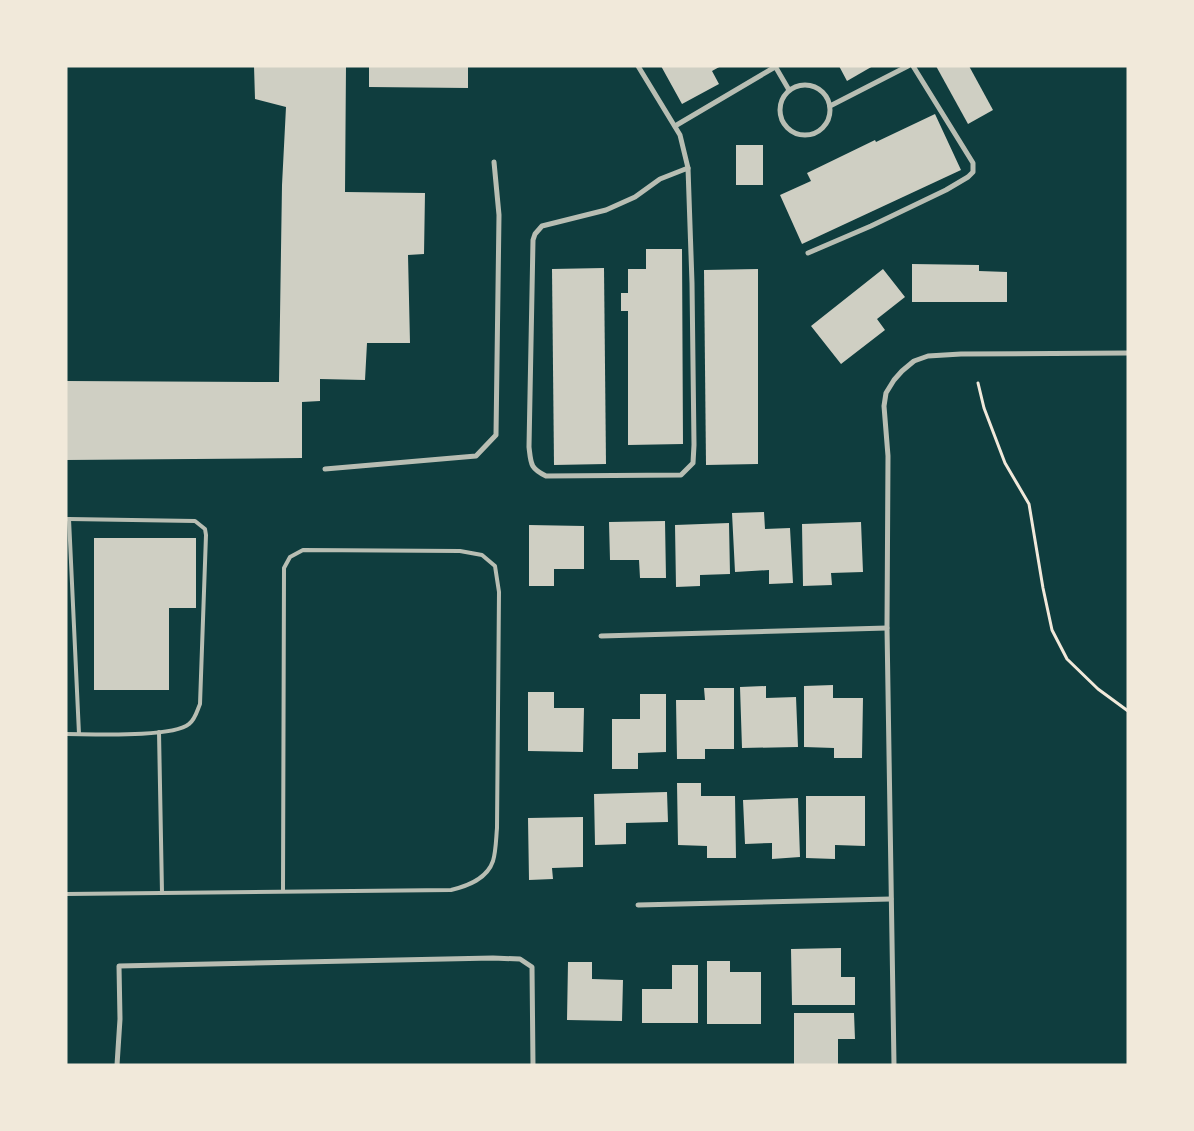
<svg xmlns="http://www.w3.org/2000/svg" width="1194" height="1131" font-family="Roboto,sans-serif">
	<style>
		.building { fill: #cfcfc3 }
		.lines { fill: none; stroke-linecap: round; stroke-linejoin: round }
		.path { stroke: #f1e9da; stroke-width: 3 }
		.service { stroke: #b8beb3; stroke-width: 4 }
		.minor { stroke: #b8beb3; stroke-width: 5 }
	</style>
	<rect width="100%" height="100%" fill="#0f3d3e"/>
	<!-- building -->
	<g class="building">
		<polygon points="254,66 346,66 345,192 425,193 424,254 408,255 410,343 367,343 365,380 320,379 320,401 302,402 302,458 66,460 66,381 279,382 282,185 286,107 255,99"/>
		<polygon points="369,66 468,66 468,88 369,87"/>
		<polygon points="661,66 721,66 712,71 719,84 682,104"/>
		<polygon points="839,66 873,66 847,81"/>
		<polygon points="936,66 969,66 993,110 968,124"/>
		<polygon points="935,114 961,170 802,244 780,195 811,181 807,173 875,140 876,142"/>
		<rect x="736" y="145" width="27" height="40"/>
		<polygon points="646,249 682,249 683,444 628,445 628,311 621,311 621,293 628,293 628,269 646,269"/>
		<polygon points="912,264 979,265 979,271 1007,272 1007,302 912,302"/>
		<polygon points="604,268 606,464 554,465 552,269"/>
		<polygon points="758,269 758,464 706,465 704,270"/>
		<polygon points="883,269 905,297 877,319 885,330 841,364 811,326"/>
		<polygon points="764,512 765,529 790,528 793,583 769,584 769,570 735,572 732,513"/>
		<polygon points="665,521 666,578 640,578 639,560 610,560 609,522"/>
		<polygon points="861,522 863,572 831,573 832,585 803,586 802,524"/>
		<polygon points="729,523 730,574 700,575 700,586 676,587 675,525"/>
		<polygon points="529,525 584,526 584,569 554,569 554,586 529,586"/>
		<polygon points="94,538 196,538 196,608 169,608 169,690 94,690"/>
		<polygon points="833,685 833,698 863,698 862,758 834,758 834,748 804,747 804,686"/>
		<polygon points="766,686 766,698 796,697 798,747 742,748 740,687"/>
		<polygon points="704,688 734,688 734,749 705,749 705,759 677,759 676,700 705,700"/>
		<polygon points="528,692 554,692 554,708 584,708 583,752 528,751"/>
		<polygon points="640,694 666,694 666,752 638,753 638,769 612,769 612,719 640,719"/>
		<polygon points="677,783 701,783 701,796 735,796 736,858 707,858 707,846 678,845"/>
		<polygon points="667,792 668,822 626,823 626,844 595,845 594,794"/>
		<polygon points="806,796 865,796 865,846 835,845 835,859 806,858"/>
		<polygon points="798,798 800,857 772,859 772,843 745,844 743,800"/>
		<polygon points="583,817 583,867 552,868 553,879 529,880 528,818"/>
		<polygon points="841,948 841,977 855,977 855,1005 792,1005 791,949"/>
		<polygon points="707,961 730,961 730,972 761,972 761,1024 707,1024"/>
		<polygon points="568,962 592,962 592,979 623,980 622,1021 567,1020"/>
		<polygon points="672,965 698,965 698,1023 642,1023 642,989 672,989"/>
		<polygon points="794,1013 854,1013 855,1039 838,1039 838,1065 794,1065"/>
	</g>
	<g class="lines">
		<!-- path -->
		<polyline class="path" points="978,383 984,408 1005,463 1029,504 1043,588 1052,630 1067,659 1098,689 1128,711"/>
		<!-- service -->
		<g class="service">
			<polyline points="66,519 69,519 79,734"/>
			<polyline points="159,732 162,893"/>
			<path d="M 66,734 C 91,734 172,738 189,724 C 195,720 197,711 200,704 L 206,535 L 205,529 L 195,521 L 69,519"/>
			<path d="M 66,894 L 451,890 C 468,886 487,879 493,861 C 496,851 496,839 497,828 L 499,592 L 495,566 L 482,555 L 460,551 L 303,550 L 290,557 L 284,568 L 283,891"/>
		</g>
		<!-- minor -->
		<g class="minor">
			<polyline points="638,66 680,135 688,168"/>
			<polyline points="775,66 789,90"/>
			<circle cx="805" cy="110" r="25"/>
			<polyline points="830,106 908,66"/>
			<polyline points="675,126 775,67"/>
			<path d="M 688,168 L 692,283 L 694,445 L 693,463 L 681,475 L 546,476 C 530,468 531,464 529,447 L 533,240 L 535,234 L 542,226 L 606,210 L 635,197 L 660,179 Z"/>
			<polyline points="808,253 871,226 946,190 968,177 973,172 973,163 913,66"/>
			<polyline points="325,469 476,456 496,435 499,215 494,162"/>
			<polyline points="601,636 887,628"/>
			<polyline points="638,905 891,899"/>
			<polyline points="117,1065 120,1019 119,966 493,958 520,959 532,967 533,1065"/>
			<polyline points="894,1065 887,628 888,456 884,406 886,393 894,380 902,371 914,361 928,356 961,354 1128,353"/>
		</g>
	</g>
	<!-- border -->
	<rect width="1194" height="1131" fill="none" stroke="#f1e9da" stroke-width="135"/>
</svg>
